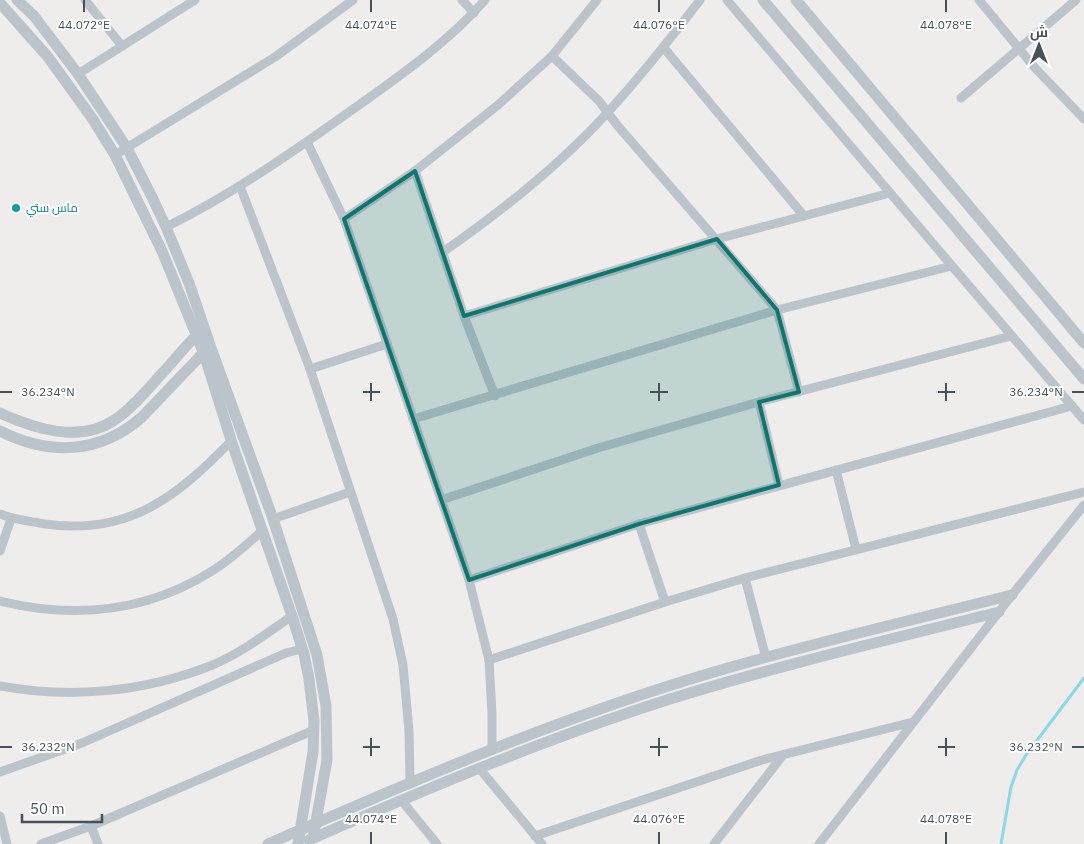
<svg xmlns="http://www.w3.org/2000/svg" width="1084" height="844" font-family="'IBM Plex Sans',Cairo,sans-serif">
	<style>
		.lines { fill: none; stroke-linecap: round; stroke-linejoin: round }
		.stream { stroke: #8bd8e6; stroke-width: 3 }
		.minor { stroke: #bbc4cb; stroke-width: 9 }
		.tertiary { stroke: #bbc4cb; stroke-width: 11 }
		.marked { fill: #0f766e; fill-opacity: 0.2; stroke: #0f766e; stroke-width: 4; stroke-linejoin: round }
		.ticks { fill: none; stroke: #465158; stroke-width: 2 }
		.culture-dot { fill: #0f9aa8; stroke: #fff; stroke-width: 2 }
		.labels { text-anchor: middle; stroke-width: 4; stroke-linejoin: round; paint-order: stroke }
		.culture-label { font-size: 12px; fill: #0d838f; stroke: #fff; text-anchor: start }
		.ticks-label { font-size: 12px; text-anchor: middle; fill: #465158; stroke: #fff; stroke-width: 4; stroke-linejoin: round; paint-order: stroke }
	</style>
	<rect width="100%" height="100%" fill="#efecec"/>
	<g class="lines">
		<!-- stream -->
		<polyline class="stream" points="1001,844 1011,787 1017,770 1026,755 1084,678"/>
		<!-- minor -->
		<g class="minor">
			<polyline points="85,0 122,46"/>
			<polyline points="462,0 474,13"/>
			<polyline points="727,0 952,266 1084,420"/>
			<polyline points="979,0 1035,68 1084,119"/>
			<polyline points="664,48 804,216"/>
			<polyline points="552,56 599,101 617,125 777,310 799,392"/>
			<polyline points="78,74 195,0"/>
			<polyline points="961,98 1076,0"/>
			<polyline points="307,142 344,219 469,580 489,660 492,714 492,750"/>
			<polyline points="115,155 275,57 353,0"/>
			<polyline points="415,171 464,316 495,396"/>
			<polyline points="240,186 310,369 393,619 403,665 409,731 410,782"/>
			<polyline points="344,219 415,171 498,105 552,56 597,0"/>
			<path d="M 166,227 C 235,193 297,149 359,105 C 404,73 449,41 485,0"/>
			<path d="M 443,252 C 502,211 560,165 608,112 C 641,76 671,38 700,0"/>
			<polyline points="464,316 717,239 890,193"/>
			<polyline points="310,369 387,344"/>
			<polyline points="759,402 779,485"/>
			<polyline points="413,419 777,310 952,266"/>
			<polyline points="836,470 856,549"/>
			<polyline points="441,500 598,448 759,402 1011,336"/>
			<path d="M 0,514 C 14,520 29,521 45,524 C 128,536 177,497 231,441"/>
			<polyline points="273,519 350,492"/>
			<polyline points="639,524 665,602"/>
			<polyline points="0,551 11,519"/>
			<polyline points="745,578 766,658"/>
			<polyline points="469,580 639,524 1072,406"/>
			<path d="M 0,601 C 74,619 147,612 212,571 C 230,560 246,545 262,531"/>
			<polyline points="489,660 665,602 745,578 1084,492"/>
			<path d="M 0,686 C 70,699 144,692 210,666 C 240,654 266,634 292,616"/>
			<polyline points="479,768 542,844"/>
			<polyline points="0,772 82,743 286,653 302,649"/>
			<polyline points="402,801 437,844"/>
			<polyline points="0,816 7,844"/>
			<polyline points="91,826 98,844"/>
			<polyline points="535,836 762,760 913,722"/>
			<polyline points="41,844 91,826 314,730"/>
			<polyline points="714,844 783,755"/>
			<polyline points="819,844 1012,595 1084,505"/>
		</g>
		<!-- tertiary -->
		<g class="tertiary">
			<polyline points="17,0 34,16 78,74 127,148 152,197 166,227 189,283 210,345 273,519 317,655 326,706 327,760 313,838"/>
			<polyline points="763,0 1084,379"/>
			<polyline points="796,0 1084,343"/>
			<polyline points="0,3 48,57 92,118 115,155 162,251 204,354 233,446 292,616 304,654 309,679 314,721 313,752 298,844"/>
			<path d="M 0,413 C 35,429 81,444 116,419 C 135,406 151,385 167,368 C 178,356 188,342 201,332"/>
			<path d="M 0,431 C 50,456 100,454 142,417 L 208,348"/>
			<path d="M 309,840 C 426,789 545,739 667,700 C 776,666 888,640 999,612"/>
			<path d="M 268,844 C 414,780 561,717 714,672 C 812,643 913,620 1012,595"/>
		</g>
	</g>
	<!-- marked area -->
	<path class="marked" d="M 415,171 L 464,316 L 717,239 L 777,310 L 799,392 L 759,402 L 779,485 L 639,524 L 469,580 L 344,219 Z"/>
	<!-- ticks -->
	<path class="ticks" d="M 84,0 L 84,12M 371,0 L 371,12M 659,0 L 659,12M 946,0 L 946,12M 371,383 L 371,401M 659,383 L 659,401M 946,383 L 946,401M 0,392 L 12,392M 363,392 L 380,392M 650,392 L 668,392M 938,392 L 955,392M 1072,392 L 1084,392M 371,738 L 371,756M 659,738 L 659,756M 946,738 L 946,756M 0,747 L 12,747M 363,747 L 380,747M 650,747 L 668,747M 938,747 L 955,747M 1072,747 L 1084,747M 371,832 L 371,844M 659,832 L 659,844M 946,832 L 946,844"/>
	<!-- markers -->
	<circle class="culture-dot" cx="16" cy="208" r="5"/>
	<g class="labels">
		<!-- culture labels -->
		<g class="culture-label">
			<text x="26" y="212">ماس ستي</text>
		</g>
	</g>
	<g class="ticks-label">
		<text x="84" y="29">44.072°E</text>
		<text x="371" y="29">44.074°E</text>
		<text x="659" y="29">44.076°E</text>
		<text x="946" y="29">44.078°E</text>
		<text x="48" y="396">36.234°N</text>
		<text x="1036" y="396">36.234°N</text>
		<text x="48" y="751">36.232°N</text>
		<text x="1036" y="751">36.232°N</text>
		<text x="371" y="823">44.074°E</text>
		<text x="659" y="823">44.076°E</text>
		<text x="946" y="823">44.078°E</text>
	</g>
	<!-- north arrow -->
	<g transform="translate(1039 45)" stroke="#ffffff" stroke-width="4" paint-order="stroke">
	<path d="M0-4L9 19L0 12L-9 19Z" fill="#465158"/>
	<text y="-8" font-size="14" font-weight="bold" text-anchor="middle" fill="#465158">ش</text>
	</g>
	<!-- scale -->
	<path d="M22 814v8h80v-8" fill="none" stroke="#465158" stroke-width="2.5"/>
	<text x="30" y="814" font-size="15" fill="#465158" stroke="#ffffff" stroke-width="4" paint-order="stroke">50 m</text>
</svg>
